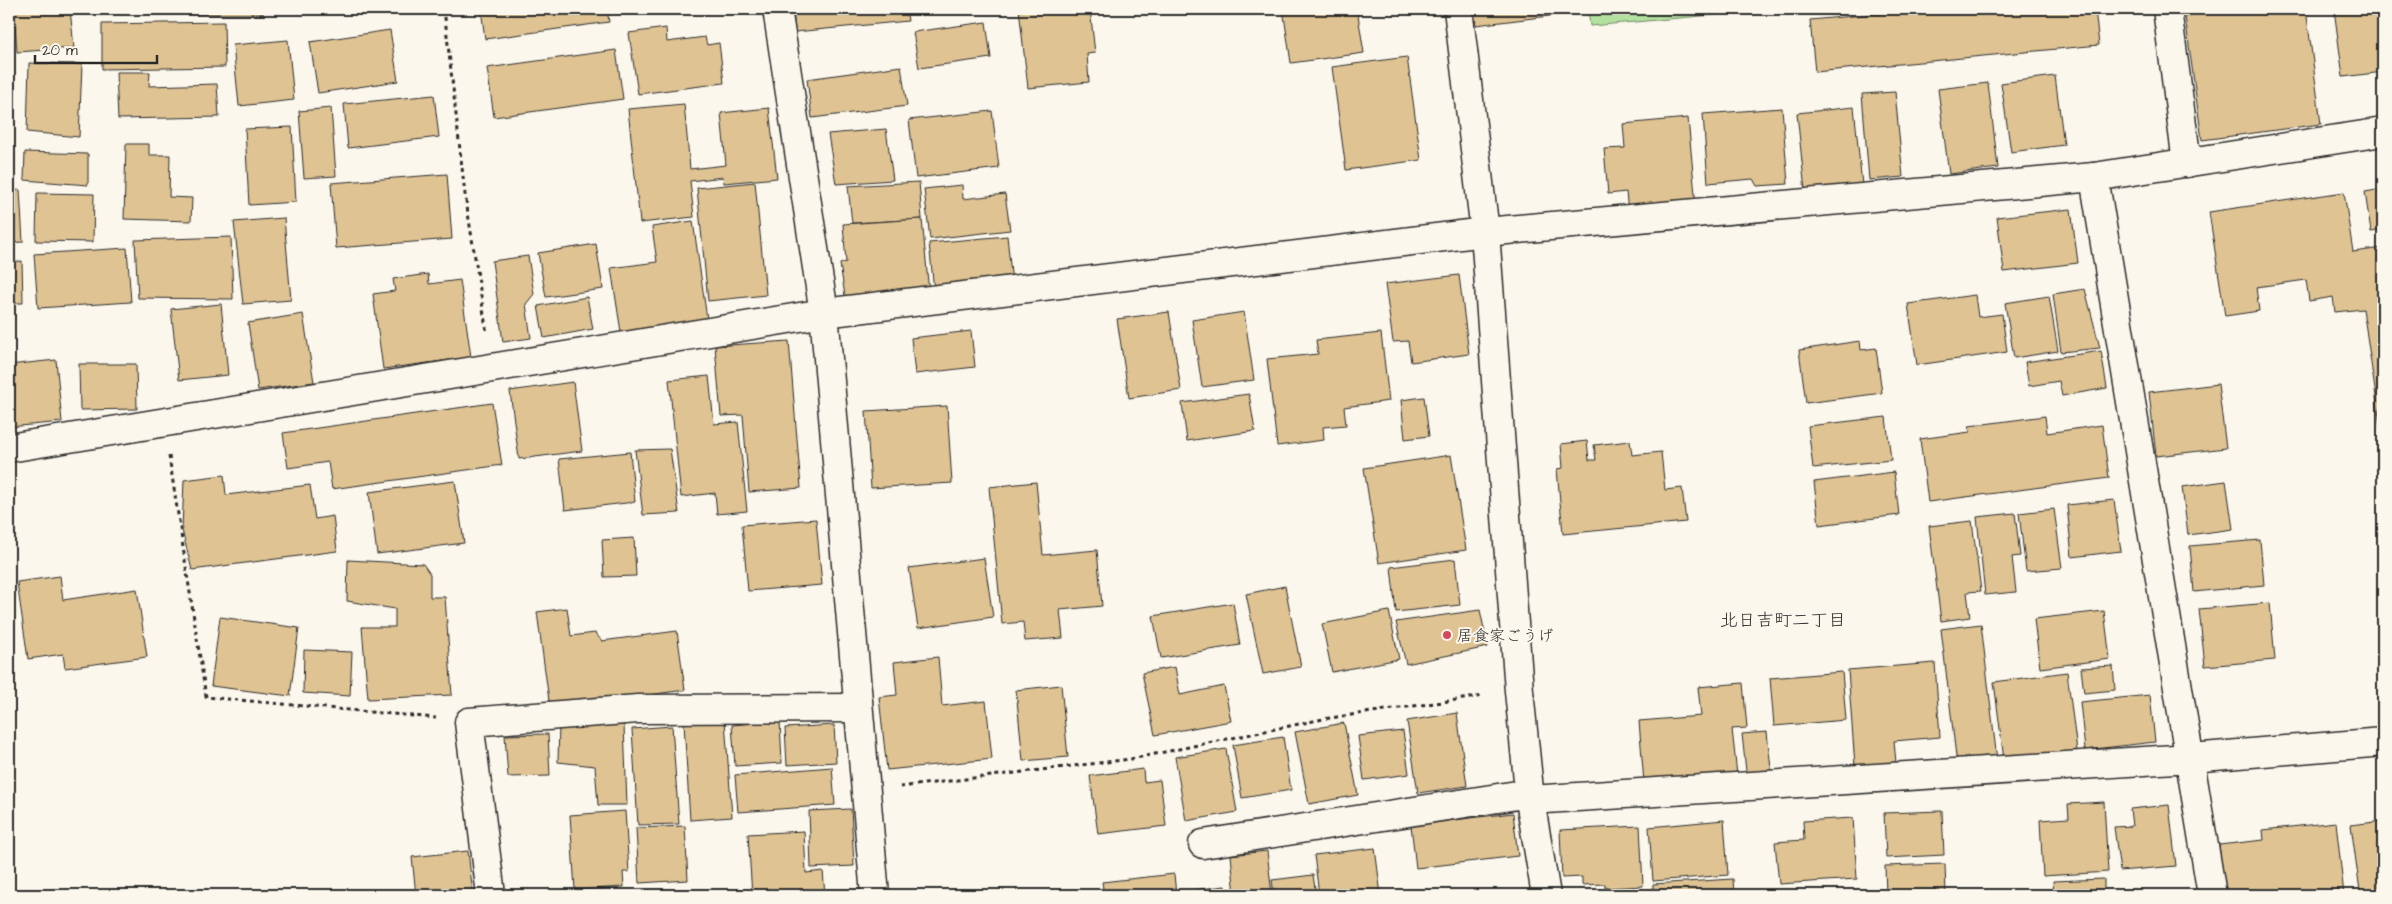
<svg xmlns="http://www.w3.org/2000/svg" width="2392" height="904" font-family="'Architects Daughter','Klee One',sans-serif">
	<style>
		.green { fill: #b3e19f; stroke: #6f8665 }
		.building { fill: #dfc393; stroke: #2b2b2b }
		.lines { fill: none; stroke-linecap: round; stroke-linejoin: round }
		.minor-casing { stroke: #2b2b2b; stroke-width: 31 }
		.path { stroke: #2b2b2b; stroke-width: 3; stroke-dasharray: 4 4; stroke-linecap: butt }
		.minor { stroke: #fbf7ec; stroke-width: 28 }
		.poi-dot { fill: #d1495b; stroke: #fbf7ec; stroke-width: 2 }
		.labels { text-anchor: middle; stroke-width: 4; stroke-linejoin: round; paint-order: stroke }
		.poi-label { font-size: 16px; fill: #2b2b2b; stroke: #fbf7ec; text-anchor: start }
		.neighbourhood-label { font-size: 18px; fill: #2b2b2b; stroke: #fbf7ec }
	</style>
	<rect width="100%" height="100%" fill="#fbf7ec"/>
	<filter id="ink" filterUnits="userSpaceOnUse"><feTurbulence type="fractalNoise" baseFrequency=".02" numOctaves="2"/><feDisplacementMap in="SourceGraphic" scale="10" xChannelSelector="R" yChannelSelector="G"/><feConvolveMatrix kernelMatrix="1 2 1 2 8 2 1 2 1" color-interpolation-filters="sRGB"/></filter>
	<g filter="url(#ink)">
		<!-- green -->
		<polygon class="green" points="1588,9 1780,9 1590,26"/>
		<!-- building -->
		<g class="building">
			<polygon points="14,9 70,9 74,48 17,52"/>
			<polygon points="98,9 178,9 178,12 97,10"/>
			<rect x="185" y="9" width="78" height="5"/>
			<polygon points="481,9 607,9 609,22 485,39"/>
			<polygon points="793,9 906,9 908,21 795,32"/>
			<polygon points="1019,9 1090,9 1095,53 1087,54 1089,82 1028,88"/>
			<polygon points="1283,9 1357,9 1364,53 1291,63"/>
			<polygon points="1474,9 1574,9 1574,13 1476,25"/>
			<polygon points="1928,9 2095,9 2099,45 1815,72 1810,20"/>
			<polygon points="2184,9 2306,9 2321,124 2202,140"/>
			<polygon points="2334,9 2380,9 2380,11 2383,11 2383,72 2343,77"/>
			<polygon points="224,22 225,67 102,69 102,24"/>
			<polygon points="986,22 991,58 919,68 913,32"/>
			<polygon points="666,28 667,42 705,37 707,45 719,43 724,83 638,94 629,33"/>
			<polygon points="390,30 398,81 318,93 310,42"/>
			<polygon points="288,40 294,100 239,106 233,45"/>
			<polygon points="616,50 623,99 494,117 487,68"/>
			<polygon points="1407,57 1421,160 1346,170 1332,67"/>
			<polygon points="29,63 82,64 79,137 27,132"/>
			<polygon points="901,66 907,106 812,118 807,79"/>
			<polygon points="116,72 150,72 149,86 217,84 219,117 118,119"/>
			<polygon points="2055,76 2064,145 2011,152 2001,83"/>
			<polygon points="1988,83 1998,168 1949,174 1938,89"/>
			<polygon points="1895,92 1903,177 1869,180 1862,94"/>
			<polygon points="434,95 439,137 348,148 344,104"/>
			<polygon points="684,104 690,169 726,165 721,113 769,108 777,178 724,183 723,177 690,181 694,217 640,223 628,109"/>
			<polygon points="1854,107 1862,185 1805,191 1797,113"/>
			<polygon points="331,108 336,176 304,178 299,111"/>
			<polygon points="1782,108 1788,184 1757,186 1753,179 1708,183 1703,114"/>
			<polygon points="992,111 999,168 916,178 909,120"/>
			<polygon points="1688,118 1696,206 1628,212 1626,192 1608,194 1604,149 1625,148 1623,124"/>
			<polygon points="292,127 296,202 249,205 245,129"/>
			<polygon points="886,129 893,180 836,184 828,134"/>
			<polygon points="126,144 149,144 149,155 170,155 169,197 192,198 191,221 124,219"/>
			<polygon points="25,152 88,154 88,185 24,180"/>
			<polygon points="447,174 452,239 336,248 331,183"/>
			<polygon points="755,182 766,295 708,301 697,188"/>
			<polygon points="919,182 922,219 852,223 848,186"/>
			<polygon points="962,185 963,199 1005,194 1010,230 930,239 924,189"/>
			<polygon points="2383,189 2383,230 2371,232 2365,192"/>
			<polygon points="20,190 23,242 9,243 9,191"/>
			<polygon points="2344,192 2353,252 2383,248 2383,444 2363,309 2335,312 2333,297 2309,301 2306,280 2256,287 2259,311 2225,316 2209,212"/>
			<polygon points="37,193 94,194 93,242 36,241"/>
			<polygon points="2071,209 2078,263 2004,272 1997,217"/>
			<polygon points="284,218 291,300 243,304 234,222"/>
			<polygon points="922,219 929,293 846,302 840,264 846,262 843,224"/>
			<polygon points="693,221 707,319 621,332 611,268 657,262 652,227"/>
			<polygon points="1007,236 1012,283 934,290 929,243"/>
			<polygon points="231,237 233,299 138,298 135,240"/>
			<polygon points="596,244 603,289 546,297 538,253"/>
			<polygon points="127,248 131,302 38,308 34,254"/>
			<polygon points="528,256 534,294 526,304 531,338 503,342 492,261"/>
			<polygon points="22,261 23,303 9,303 9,262"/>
			<polygon points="428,274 429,284 460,280 471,357 383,369 373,294 395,291 393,279"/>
			<polygon points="1459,275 1469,354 1411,362 1408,341 1393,342 1385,284"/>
			<polygon points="2085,289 2100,348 2061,352 2053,294"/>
			<polygon points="1975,295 1978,317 2002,314 2007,352 1917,365 1908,304"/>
			<polygon points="2049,296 2058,351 2014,358 2005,303"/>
			<polygon points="587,297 593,329 544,338 538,306"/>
			<polygon points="221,304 228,375 179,380 171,309"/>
			<polygon points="1169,312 1181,390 1129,398 1117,319"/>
			<polygon points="1244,312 1254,380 1202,387 1192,320"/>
			<polygon points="303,314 314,382 258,390 248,323"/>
			<polygon points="971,331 975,367 915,374 911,338"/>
			<polygon points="1381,333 1389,401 1344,407 1346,425 1323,427 1324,440 1277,446 1267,359 1318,354 1316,340"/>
			<polygon points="789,341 801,488 749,492 743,415 721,416 715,346"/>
			<polygon points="1860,341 1861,350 1876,348 1882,393 1806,403 1799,350"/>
			<polygon points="2101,351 2107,388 2062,396 2059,381 2029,386 2025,362"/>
			<polygon points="56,360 62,422 9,427 9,365"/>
			<polygon points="79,364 136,364 137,409 80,410"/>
			<polygon points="709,376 714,424 738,422 747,511 717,514 715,493 681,497 669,380"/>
			<polygon points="573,382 582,451 519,459 510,391"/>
			<polygon points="2218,384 2226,448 2156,456 2149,392"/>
			<polygon points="1249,394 1255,431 1187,441 1182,403"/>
			<polygon points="1424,397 1429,436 1405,439 1401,400"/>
			<polygon points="492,403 502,465 332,489 328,462 288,468 283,433"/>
			<polygon points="947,406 952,483 871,488 866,411"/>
			<polygon points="2045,416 2047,433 2102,425 2109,478 1928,502 1920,439 1970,432 1969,426"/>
			<polygon points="1886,417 1891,460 1813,468 1808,426"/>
			<polygon points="1587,441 1589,460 1596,460 1594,445 1630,441 1632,455 1661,452 1665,490 1682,488 1686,522 1563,534 1557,469 1563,468 1561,444"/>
			<polygon points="670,449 679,513 643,515 635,450"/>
			<polygon points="630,452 635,502 565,510 559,459"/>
			<polygon points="1451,455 1466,550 1379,563 1364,468"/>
			<polygon points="1894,472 1899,515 1819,525 1814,482"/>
			<polygon points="224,475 226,495 310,485 315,519 333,516 337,551 192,570 182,530 184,480"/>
			<polygon points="455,481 464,543 377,554 369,492"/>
			<polygon points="2226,481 2233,529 2188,535 2182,487"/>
			<polygon points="1036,482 1043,555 1097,550 1102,606 1060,610 1063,638 1025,641 1023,622 1002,624 989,487"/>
			<polygon points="2114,500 2121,551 2072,557 2067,505"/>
			<polygon points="2054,509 2062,568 2026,571 2019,513"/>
			<polygon points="2015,513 2020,556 2012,557 2016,592 1985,595 1977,517"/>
			<polygon points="816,519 822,585 748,591 742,525"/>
			<polygon points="1972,521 1981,591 1967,592 1970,617 1941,621 1929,526"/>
			<polygon points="634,538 636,576 604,577 602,540"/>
			<polygon points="2260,540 2264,585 2194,592 2190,546"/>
			<polygon points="984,558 993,617 918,628 909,568"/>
			<polygon points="1455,559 1460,605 1396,612 1391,567"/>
			<polygon points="348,560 423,564 430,574 430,597 445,597 452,695 368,699 362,627 395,627 395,609 347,601"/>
			<polygon points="60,576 63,600 137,589 147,657 65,668 63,654 28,659 17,582"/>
			<polygon points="1285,586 1301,667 1263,674 1246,594"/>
			<polygon points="1233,603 1240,645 1161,658 1153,616"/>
			<polygon points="2270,603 2275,660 2205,666 2199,609"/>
			<polygon points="567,608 571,636 595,633 602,641 677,631 685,690 550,708 537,612"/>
			<polygon points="1480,610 1488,647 1406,664 1396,622"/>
			<polygon points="1389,611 1399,659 1332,672 1322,624"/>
			<polygon points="2104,611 2110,659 2040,668 2034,619"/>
			<polygon points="220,617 299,628 290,696 211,686"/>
			<polygon points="1981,624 1997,760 1957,765 1941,629"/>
			<polygon points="304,650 352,652 350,696 303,693"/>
			<polygon points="938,657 942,706 986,701 992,759 887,770 879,697 897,695 894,662"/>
			<polygon points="1935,663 1940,737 1894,741 1896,763 1855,766 1848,670"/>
			<polygon points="2113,666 2115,690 2084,693 2081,668"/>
			<polygon points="1175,667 1180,695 1224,686 1231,721 1155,735 1142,673"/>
			<polygon points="1842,672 1846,720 1774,726 1770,678"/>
			<polygon points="2067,672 2077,751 2004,760 1994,682"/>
			<polygon points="1743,683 1747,728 1732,729 1737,775 1644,783 1639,721 1701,716 1698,687"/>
			<polygon points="1061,685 1068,757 1023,761 1016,690"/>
			<polygon points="2150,695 2155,742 2085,750 2080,702"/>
			<polygon points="1457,713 1467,786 1418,793 1407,721"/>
			<polygon points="725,721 732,817 690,820 684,723"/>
			<polygon points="780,721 782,763 735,766 732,725"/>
			<polygon points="1344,723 1358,795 1309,804 1295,732"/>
			<polygon points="559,725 624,725 627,805 598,805 595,766 558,762"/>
			<polygon points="834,725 836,762 787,765 785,728"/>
			<polygon points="672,726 679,824 638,825 632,729"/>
			<polygon points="1403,731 1409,774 1364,780 1358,736"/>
			<polygon points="1767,732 1772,778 1747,780 1742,734"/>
			<polygon points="548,734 550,776 508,777 505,735"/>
			<polygon points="1283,737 1291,790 1242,798 1233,745"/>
			<polygon points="1226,749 1237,812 1186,821 1175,757"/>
			<polygon points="832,767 835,805 738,812 735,775"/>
			<polygon points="1143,769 1144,782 1160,780 1166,826 1098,834 1090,776"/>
			<polygon points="2104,802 2108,872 2043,876 2040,820 2069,818 2068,804"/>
			<polygon points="2169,805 2176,866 2120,871 2114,827 2132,826 2130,809"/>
			<polygon points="851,809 854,866 811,868 809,811"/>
			<polygon points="625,811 629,872 623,872 624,887 575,890 570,815"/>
			<polygon points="1942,811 1944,855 1886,858 1884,813"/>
			<polygon points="1513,813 1518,856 1416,868 1411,825"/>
			<polygon points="1853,818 1857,879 1779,884 1775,842 1804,840 1803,821"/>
			<polygon points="1724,820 1728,875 1653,881 1649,827"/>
			<polygon points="2383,821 2383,888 2360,891 2351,825"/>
			<polygon points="2336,822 2344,895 2225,895 2219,845 2264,840 2263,830"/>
			<polygon points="685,826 688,880 639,883 636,828"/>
			<polygon points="1640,826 1643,886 1605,888 1605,884 1582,885 1582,877 1562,878 1560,830"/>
			<polygon points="804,831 806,873 823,871 825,895 752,895 748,834"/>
			<polygon points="1375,848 1381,895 1319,895 1314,855"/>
			<polygon points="468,851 473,895 416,895 412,857"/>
			<polygon points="1267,851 1272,895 1235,895 1231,855"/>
			<polygon points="1945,864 1946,895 1886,895 1885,866"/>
			<polygon points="1174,874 1176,895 1104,895 1102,882"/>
			<polygon points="1313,875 1316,895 1274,895 1272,880"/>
			<polygon points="1733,879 1734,895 1653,895 1653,884"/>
			<polygon points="2104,879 2104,895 2054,895 2053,881"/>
			<polygon points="1225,886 1226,895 1186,895 1185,891"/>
		</g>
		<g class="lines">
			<!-- minor casing -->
			<g class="minor-casing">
				<g id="minor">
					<polyline points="777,9 824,313 875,895"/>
					<polyline points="1458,9 1485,232 1519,691 1530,800 1546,895"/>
					<polyline points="2167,9 2187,163"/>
					<polyline points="2094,177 2212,895"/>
					<polyline points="9,448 824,313 1485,232 2094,177 2383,132"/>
					<polyline points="1530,800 2191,758 2383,742"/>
					<polyline points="1203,844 1530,793"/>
					<polyline points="491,895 469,722 638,709 858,708"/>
				</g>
			</g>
			<!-- path -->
			<g class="path">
				<polyline points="444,9 465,194 487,334"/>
				<polyline points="169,456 206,697 436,718"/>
				<polyline points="900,787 1131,759 1323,719 1484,696"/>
			</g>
			<!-- minor -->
			<use href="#minor" class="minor"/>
		</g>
	</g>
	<!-- markers -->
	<circle class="poi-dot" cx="1447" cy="635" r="5"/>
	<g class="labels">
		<!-- poi labels -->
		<g class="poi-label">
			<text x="1457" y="641">居食家ごうげ</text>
		</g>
		<!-- neighbourhood labels -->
		<g class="neighbourhood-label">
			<text x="1783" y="626">北日吉町二丁目</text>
		</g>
	</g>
	<!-- margin -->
	<rect width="2392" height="904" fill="none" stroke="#fbf7ec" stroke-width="30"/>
	<rect x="15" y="15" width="2362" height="874" fill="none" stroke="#2b2b2b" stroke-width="2" filter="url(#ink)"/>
	<!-- scale -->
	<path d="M35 55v8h122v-8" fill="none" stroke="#2b2b2b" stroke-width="2.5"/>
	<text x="42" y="55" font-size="15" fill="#2b2b2b" stroke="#fbf7ec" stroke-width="4" paint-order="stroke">20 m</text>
</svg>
